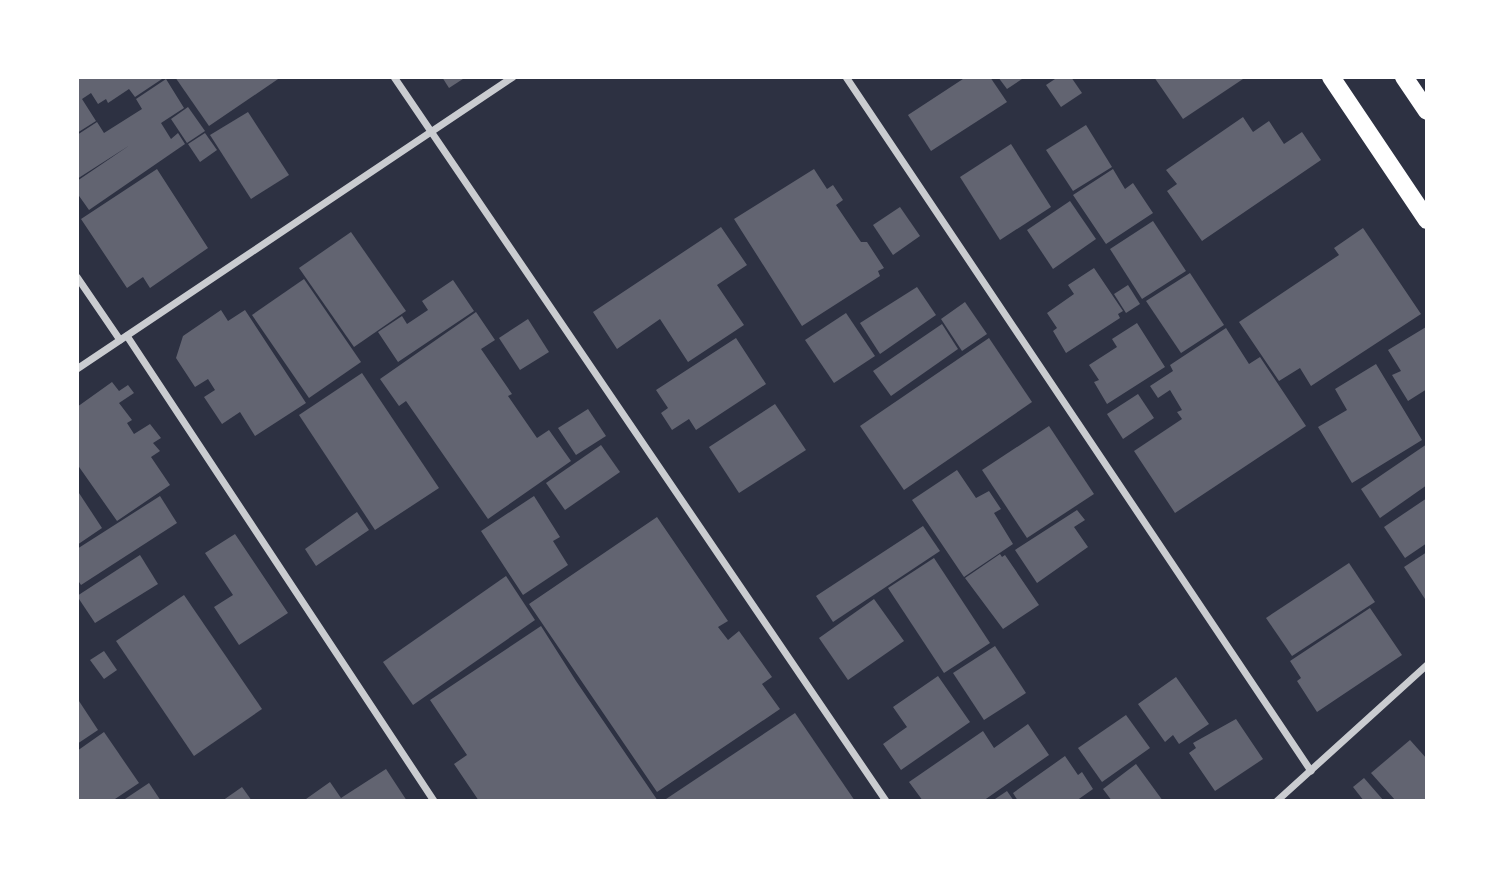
<svg xmlns="http://www.w3.org/2000/svg" width="1504" height="878" font-family="Jost,sans-serif">
	<style>
		.building { fill: #626471 }
		.lines { fill: none; stroke-linecap: round; stroke-linejoin: round }
		.minor { stroke: #caccd0; stroke-width: 7 }
		.primary { stroke: #fff; stroke-width: 18 }
	</style>
	<rect width="100%" height="100%" fill="#2d3142"/>
	<!-- building -->
	<g class="building">
		<polygon points="80,77 165,77 135,97 129,89 108,103 106,99 98,104 91,93 82,99 96,121 77,133 77,79"/>
		<polygon points="175,77 281,77 209,126"/>
		<polygon points="442,77 466,77 449,88"/>
		<polygon points="966,77 990,77 1007,102 931,151 908,115"/>
		<polygon points="998,77 1025,77 1007,89"/>
		<polygon points="1058,77 1071,77 1082,93 1061,107 1046,85"/>
		<polygon points="1154,77 1246,77 1183,119"/>
		<polygon points="166,79 184,108 161,123 171,139 178,133 185,144 89,210 77,193 77,181 130,145 77,179 77,135 97,122 104,133 142,109 136,99"/>
		<polygon points="188,107 205,131 187,143 171,119"/>
		<polygon points="248,112 289,175 251,199 210,135"/>
		<polygon points="1243,117 1253,132 1269,121 1284,144 1302,132 1321,160 1202,241 1167,191 1177,184 1166,170"/>
		<polygon points="1086,125 1112,167 1073,191 1046,150"/>
		<polygon points="205,133 217,150 200,162 188,144"/>
		<polygon points="1011,144 1051,207 1000,240 960,177"/>
		<polygon points="157,169 208,248 150,288 143,277 127,288 81,219"/>
		<polygon points="814,169 827,189 833,185 843,200 836,205 861,242 867,242 884,268 878,271 880,276 802,326 734,219"/>
		<polygon points="1113,169 1125,189 1133,183 1153,213 1106,244 1073,195"/>
		<polygon points="1070,201 1096,239 1053,269 1027,230"/>
		<polygon points="900,207 920,236 893,255 873,225"/>
		<polygon points="1153,221 1186,271 1142,299 1110,249"/>
		<polygon points="721,227 747,265 717,285 744,325 688,362 660,319 617,349 593,312"/>
		<polygon points="1363,228 1421,314 1311,386 1300,368 1279,381 1239,322 1339,255 1334,248"/>
		<polygon points="351,232 406,311 354,347 299,268"/>
		<polygon points="1094,268 1123,311 1118,314 1120,318 1066,353 1053,331 1057,328 1047,313 1074,294 1068,285"/>
		<polygon points="1190,273 1224,325 1181,353 1146,301"/>
		<polygon points="304,279 361,362 309,398 252,315"/>
		<polygon points="453,280 474,311 398,362 378,332 402,316 407,324 428,310 422,301"/>
		<polygon points="1128,285 1140,304 1126,313 1114,294"/>
		<polygon points="917,287 936,315 880,354 860,323"/>
		<polygon points="965,302 987,334 962,351 941,319"/>
		<polygon points="221,310 228,321 245,310 306,403 255,436 240,412 222,424 204,397 215,390 208,379 195,387 176,358 183,336"/>
		<polygon points="476,312 495,340 481,349 512,394 508,396 537,438 549,430 571,461 488,519 406,401 399,406 380,379"/>
		<polygon points="846,313 875,356 834,383 805,340"/>
		<polygon points="528,319 549,352 520,370 499,338"/>
		<polygon points="1137,323 1165,367 1107,404 1094,382 1099,380 1089,365 1117,347 1112,339"/>
		<polygon points="942,324 958,349 891,396 873,371"/>
		<polygon points="1426,327 1427,389 1408,401 1392,375 1401,371 1388,350"/>
		<polygon points="1226,328 1249,364 1260,357 1306,426 1175,513 1134,451 1182,419 1177,412 1182,410 1170,390 1158,398 1150,386 1173,371 1170,365"/>
		<polygon points="736,338 766,384 696,430 689,419 672,430 661,413 668,408 656,390"/>
		<polygon points="989,338 1032,402 904,490 860,426"/>
		<polygon points="1376,364 1422,440 1352,483 1318,427 1347,410 1335,389"/>
		<polygon points="362,373 439,488 375,530 299,415"/>
		<polygon points="112,382 119,391 128,385 134,393 119,403 132,420 127,423 134,434 150,424 161,438 153,443 160,451 151,457 170,485 117,521 77,464 77,407"/>
		<polygon points="1138,394 1154,418 1123,439 1107,414"/>
		<polygon points="775,404 806,450 739,493 709,447"/>
		<polygon points="588,409 606,436 576,455 558,428"/>
		<polygon points="1049,426 1094,494 1027,538 982,470"/>
		<polygon points="1427,444 1427,485 1380,518 1361,489"/>
		<polygon points="601,445 620,472 565,510 546,483"/>
		<polygon points="957,470 976,498 989,491 1001,509 994,513 1013,544 964,577 912,500"/>
		<polygon points="77,490 102,528 77,545"/>
		<polygon points="160,496 177,523 81,585 77,579 77,549"/>
		<polygon points="534,496 560,537 553,541 568,565 523,595 481,531"/>
		<polygon points="1427,498 1427,543 1405,558 1384,527"/>
		<polygon points="1077,510 1085,520 1074,527 1088,547 1037,583 1015,550"/>
		<polygon points="357,512 369,530 316,566 305,549"/>
		<polygon points="657,517 728,621 718,627 728,640 739,631 772,677 762,684 780,709 657,792 529,604"/>
		<polygon points="923,526 940,551 833,622 816,596"/>
		<polygon points="235,534 288,613 239,645 214,607 233,595 205,553"/>
		<polygon points="1427,552 1427,602 1404,567"/>
		<polygon points="1000,554 1002,557 1005,555 1039,605 1003,629 965,578"/>
		<polygon points="140,555 158,584 95,623 77,596"/>
		<polygon points="934,558 990,643 944,673 888,588"/>
		<polygon points="1349,563 1375,602 1292,656 1266,618"/>
		<polygon points="506,576 535,620 413,705 383,662"/>
		<polygon points="184,595 262,709 194,756 116,641"/>
		<polygon points="874,599 904,641 848,680 819,638"/>
		<polygon points="1370,608 1402,655 1317,712 1297,681 1301,678 1290,661"/>
		<polygon points="541,626 576,681 658,801 479,801 454,764 467,755 430,700"/>
		<polygon points="995,646 1026,693 984,720 953,673"/>
		<polygon points="104,651 117,670 104,679 90,660"/>
		<polygon points="938,676 970,722 901,770 883,744 907,727 893,707"/>
		<polygon points="1176,677 1209,724 1179,744 1173,735 1165,742 1138,704"/>
		<polygon points="77,698 98,730 77,744"/>
		<polygon points="795,713 855,801 663,801"/>
		<polygon points="1126,715 1150,748 1102,782 1078,748"/>
		<polygon points="1236,719 1263,759 1215,791 1189,753 1196,748 1193,743"/>
		<polygon points="1028,724 1049,755 983,801 923,801 909,782 983,731 994,748"/>
		<polygon points="104,732 139,783 112,801 77,801 77,751"/>
		<polygon points="1410,740 1427,759 1427,801 1396,801 1371,773"/>
		<polygon points="1065,756 1078,775 1082,772 1093,789 1076,801 1018,801 1013,793"/>
		<polygon points="1136,764 1163,801 1112,801 1103,789"/>
		<polygon points="386,769 407,801 306,799 330,782 341,798"/>
		<polygon points="1364,778 1384,801 1364,801 1353,787"/>
		<polygon points="149,783 161,801 122,801"/>
		<polygon points="242,787 252,801 222,801"/>
		<polygon points="1007,791 1014,801 992,801"/>
	</g>
	<g class="lines">
		<!-- minor -->
		<g class="minor">
			<polyline points="394,77 886,801"/>
			<polyline points="846,77 1311,771"/>
			<polyline points="77,277 120,340"/>
			<polyline points="127,336 434,801"/>
			<polyline points="77,369 513,77"/>
			<polyline points="1277,801 1427,665"/>
		</g>
		<!-- primary -->
		<g class="primary">
			<polyline points="1331,77 1427,220"/>
			<polyline points="1404,77 1427,111"/>
		</g>
	</g>
	<!-- border -->
	<rect width="1504" height="878" fill="none" stroke="#ffffff" stroke-width="158"/>
</svg>
